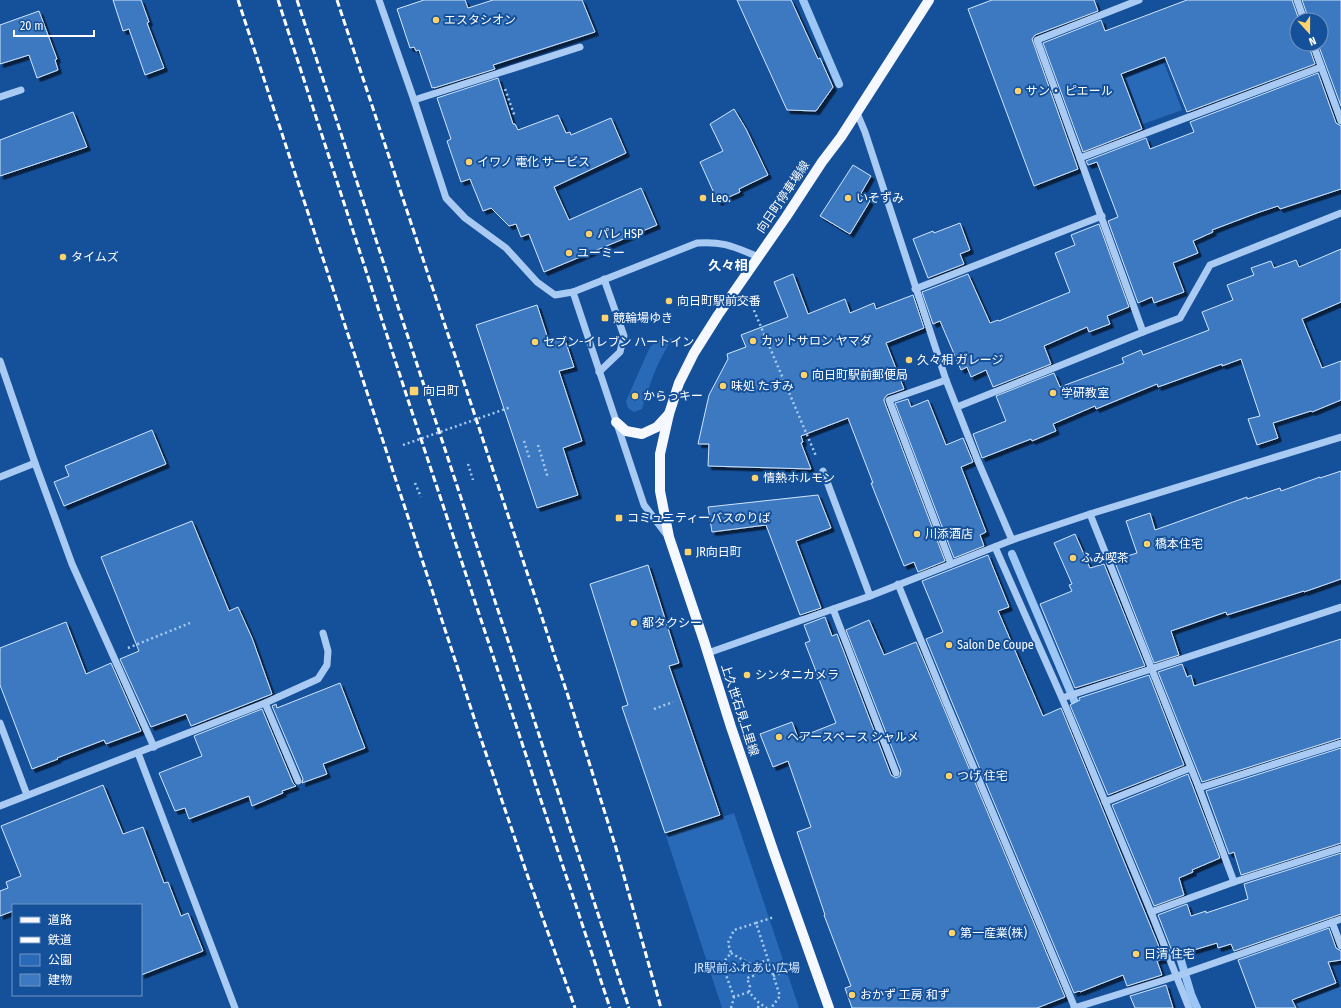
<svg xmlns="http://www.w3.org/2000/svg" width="1341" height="1008" font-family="'Fira Sans Condensed','Noto Sans JP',sans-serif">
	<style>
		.green { fill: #286ab8 }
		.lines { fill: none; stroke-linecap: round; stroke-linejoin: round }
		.stream { stroke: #9cc6f5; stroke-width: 8 }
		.building { fill: #3d79c1; stroke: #d1e5fd; filter: url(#shadow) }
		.path { stroke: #a9cbf3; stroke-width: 2.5; stroke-dasharray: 2 3; stroke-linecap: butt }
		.minor { stroke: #a9cbf3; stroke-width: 7 }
		.major { stroke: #f5f9ff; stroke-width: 10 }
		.rail { stroke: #fff; stroke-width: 3; stroke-dasharray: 7 3; stroke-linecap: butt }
		.path-bridge { stroke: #a9cbf3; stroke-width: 2.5; stroke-dasharray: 2 3; stroke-linecap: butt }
		.poi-dot { fill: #ffd36b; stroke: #15509a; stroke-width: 1.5 }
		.labels { text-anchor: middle; stroke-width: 4; stroke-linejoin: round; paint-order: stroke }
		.poi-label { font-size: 12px; fill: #fff; stroke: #15509a; text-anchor: start }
		.street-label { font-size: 12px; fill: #fff; stroke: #15509a }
		.park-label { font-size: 12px; fill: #d1e5fd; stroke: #15509a }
		.neighbourhood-label { font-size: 13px; font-weight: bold; fill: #fff; stroke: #15509a }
	</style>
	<defs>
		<filter id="shadow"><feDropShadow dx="3.5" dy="3.5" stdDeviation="0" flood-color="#0009"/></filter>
	</defs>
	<rect width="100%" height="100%" fill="#15509a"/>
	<!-- green -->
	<g class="green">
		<polygon points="1164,63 1182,110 1143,124 1126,78"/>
		<path d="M 673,338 C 657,361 650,383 642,409 L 634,412 L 628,408 L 626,401 L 650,347 L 658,340 Z"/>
		<polygon points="734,813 799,1008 722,1008 666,836"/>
		<polygon points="1341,986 1341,1008 1297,1008 1295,1004"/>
	</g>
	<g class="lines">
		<!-- stream -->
		<g class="stream">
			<polyline points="803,0 839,84"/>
			<polyline points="1012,554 1079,712"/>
			<polyline points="1176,944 1191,994 1197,1008"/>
		</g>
	</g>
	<!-- building -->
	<g class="building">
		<polygon points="113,0 141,0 149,22 147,23 164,68 145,75 129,29 123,31"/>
		<polygon points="424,0 465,0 468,8 493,0 582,0 595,32 493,65 495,69 434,88 434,87 432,88 419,50 416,51 414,47 410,48 397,9"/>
		<polygon points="737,0 791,0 818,59 820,58 833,87 816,111 787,110"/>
		<polygon points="992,0 1094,0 1098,11 1035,35 1032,39 1078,169 1034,186 968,9"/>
		<polygon points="1187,0 1292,0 1299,20 1297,20 1297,44 1308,44 1315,64 1187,112 1165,57 1121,74 1142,129 1083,152 1043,43 1101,20 1105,31"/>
		<polygon points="1302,0 1341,0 1341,106 1318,44 1321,44 1321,20 1309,20"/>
		<polygon points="39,11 57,59 55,60 58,70 37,78 29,55 0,64 0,25"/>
		<polygon points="1318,73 1336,123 1341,126 1341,189 1280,209 1278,206 1257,213 1212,230 1213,232 1193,241 1198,253 1173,263 1184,292 1154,303 1152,297 1138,303 1108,221 1118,217 1097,162 1088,165 1086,161 1146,138 1150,149 1194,132 1190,122"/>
		<polygon points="498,78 513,124 515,124 518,130 558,115 566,133 570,132 571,135 611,118 626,153 554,187 569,220 641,188 657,225 544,272 529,234 521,237 516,224 509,226 491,208 483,211 470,179 461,182 447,141 451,139 437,98"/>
		<polygon points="734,109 746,129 768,175 739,189 740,192 718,202 700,162 723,151 710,124"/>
		<polygon points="73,112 87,147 0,176 0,140"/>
		<polygon points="853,165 871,176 860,195 870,201 850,234 820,216"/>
		<polygon points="960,223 970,250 960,254 964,264 928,278 913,239 933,231 934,233"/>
		<polygon points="1099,224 1129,307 1107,316 1110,324 1089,332 1087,327 1044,346 1051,364 993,387 986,370 971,377 967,367 961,370 940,321 933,324 922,292 968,274 990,323 998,320 999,321 1070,292 1055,253 1075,245 1071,235"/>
		<polygon points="1341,249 1341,302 1302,319 1322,368 1341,361 1341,400 1312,412 1311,411 1273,423 1278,438 1257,445 1248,419 1260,416 1241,359 1222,366 1222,364 1158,387 1157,384 1096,409 1095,406 1053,424 1056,431 1032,441 1031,439 982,458 973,434 1006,421 996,396 1054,373 1060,387 1124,363 1122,358 1141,350 1143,355 1209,330 1202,312 1233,300 1227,285 1254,275 1251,268 1271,261 1274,268 1296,260 1299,267"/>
		<polygon points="793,274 808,314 845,299 850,313 874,303 876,309 913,295 924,328 886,343 904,389 887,395 884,399 884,401 945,561 918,572 914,562 904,566 871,483 873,483 848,418 801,436 803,442 801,443 811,469 708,466 709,444 698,444 709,395 728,359 727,354 746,347 741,335 788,317 774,282"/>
		<polygon points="537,305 549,342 564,337 574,367 559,371 582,441 563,448 578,495 537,508 476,325"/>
		<polygon points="908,399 911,407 928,400 946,445 963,438 973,462 961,467 986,532 980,535 984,546 954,558 895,403"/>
		<polygon points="152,430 166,464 64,506 54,482 69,476 65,466"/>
		<polygon points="1341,471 1341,579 1304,592 1304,591 1227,615 1226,612 1171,631 1179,655 1154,663 1114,560 1137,553 1126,521 1150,513 1155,530 1247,497 1247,499 1280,488 1281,491 1320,477 1320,478"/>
		<polygon points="818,495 831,528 796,541 821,608 800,615 766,525 712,532 708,507"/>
		<polygon points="192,521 229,611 238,607 252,638 272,694 191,726 186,714 151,727 120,659 139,651 101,557"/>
		<polygon points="1075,534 1090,568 1104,564 1145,666 1075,688 1040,604 1072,591 1069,585 1072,584 1054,543"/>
		<polygon points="988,555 1009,607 998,611 1043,716 1061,708 1164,959 1157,961 1162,975 1127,986 1123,975 1080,992 1079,991 1074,993 951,700 926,639 943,632 922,581"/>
		<polygon points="648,565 679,663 669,666 720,815 665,833 622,707 628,705 590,584"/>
		<polygon points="825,617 832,636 837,634 891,775 896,778 900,776 901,771 846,630 869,620 884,655 916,642 1065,997 1037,1008 852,1008 845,988 851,986 824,915 825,915 797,832 811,827 788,761 773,767 760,734 792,722 798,738 836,723 805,643 810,641 804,625"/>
		<polygon points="66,622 86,674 111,663 141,731 106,744 104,740 57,758 58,759 32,769 0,685 0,648"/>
		<polygon points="1341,639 1341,738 1202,782 1158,672 1182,664 1187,677 1191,675 1194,686"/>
		<polygon points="1149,675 1184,765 1108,795 1070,705 1080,700 1079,698"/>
		<polygon points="340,683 365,748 323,764 327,774 302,783 303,779 272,706 276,704 277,708"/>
		<polygon points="262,709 293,783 296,786 282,791 283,793 252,806 249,796 189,819 185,808 175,811 159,773 202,756 194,736"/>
		<polygon points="1341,748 1341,843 1241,875 1234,852 1229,854 1206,791"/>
		<polygon points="1188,774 1220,858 1192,870 1193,872 1179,878 1184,895 1154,906 1112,805"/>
		<polygon points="103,785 123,834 143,827 164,883 168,882 181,916 188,913 203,951 141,975 141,905 13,905 13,911 0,916 0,891 8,888 6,882 21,876 1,826"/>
		<polygon points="1341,853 1341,914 1234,951 1231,944 1218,948 1217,943 1174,956 1158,915 1187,904 1191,916 1206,911 1206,913 1248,899 1244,884"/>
		<polygon points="1329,928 1336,948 1341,951 1341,960 1328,962 1336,983 1292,1000 1296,1008 1256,1008 1238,960"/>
		<polygon points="1166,985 1173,1008 1135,1008 1130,996"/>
	</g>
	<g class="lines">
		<!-- path -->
		<g class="path">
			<polyline points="505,89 515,117"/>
			<polyline points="750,301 816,456"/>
			<polyline points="524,441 530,460"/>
			<polyline points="538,445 548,478"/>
			<polyline points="468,464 473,480"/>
			<polyline points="415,483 421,497"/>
			<polyline points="128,648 190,623"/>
			<polyline points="654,709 673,702"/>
			<polyline points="756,923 774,917"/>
			<polyline points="731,953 752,965 768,960"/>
			<polyline points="773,976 792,969"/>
			<polyline points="749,992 750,987 747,978 756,975 752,965"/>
			<polyline points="734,997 722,964 731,953 728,943 734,930 756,923 780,996 771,1008"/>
			<polyline points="731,1008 734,997 749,992 759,1003 767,1008"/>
			<polyline points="758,1008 759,1003"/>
		</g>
		<!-- minor -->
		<g class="minor">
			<polyline points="379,0 414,100 446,198 465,218 506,248 537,282 555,295 573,292"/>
			<polyline points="1139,0 1037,40 1143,332 1180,318 1210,265 1341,213"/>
			<polyline points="1297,0 1304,20"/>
			<polyline points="1313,44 1341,121"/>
			<polyline points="0,97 21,90"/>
			<polyline points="414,100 580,47"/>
			<polyline points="857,113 865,132 946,380 977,459 1012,540"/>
			<polyline points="1080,158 1321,67"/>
			<polyline points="915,289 1102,216"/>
			<polyline points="0,361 35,463 72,564 154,747"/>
			<polyline points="599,372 620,352 624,336 604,279"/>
			<polyline points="946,380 889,400 951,564"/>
			<polyline points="957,407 1143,332"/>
			<polyline points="823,471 870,596"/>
			<polyline points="0,477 35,463"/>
			<polyline points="1090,514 1199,788 1234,882"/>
			<path d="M 667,535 L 644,505 L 573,292 L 697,243 C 724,241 734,247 759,257"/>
			<polyline points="995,547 1062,698 1151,912 1189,1008"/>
			<polyline points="898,584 946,702 1075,1008"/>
			<polyline points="833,609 896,773"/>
			<polyline points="708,653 870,596 1012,540 1090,514 1341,437"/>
			<polyline points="1062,698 1341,607"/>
			<polyline points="265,703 298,781"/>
			<polyline points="0,723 27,795"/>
			<polyline points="138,753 235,1008"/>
			<polyline points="1199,788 1341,743"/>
			<polyline points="1105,802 1190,768"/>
			<polyline points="0,806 265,703 318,679 327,665 328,651 323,633"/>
			<polyline points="1151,912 1234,882 1341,848"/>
			<polyline points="1332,922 1341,946"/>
			<polyline points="1074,1008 1177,976 1341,919"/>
		</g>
		<!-- major -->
		<g class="major">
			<polyline points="616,422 626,431 642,434 657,427 669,414"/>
			<polyline points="829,1008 774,853 731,727 704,641 669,537 660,491 660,454 669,414 679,383 694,353 718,315 786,217 822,162 841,137 929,0"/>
		</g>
		<!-- rail -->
		<g class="rail">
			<polyline points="238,0 481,739 528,877 575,1008"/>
			<polyline points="278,0 409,403 610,1008"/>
			<polyline points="297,0 629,1008"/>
			<polyline points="337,0 572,708 616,848 661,1008"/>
		</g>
		<!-- path-bridge -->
		<polyline class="path-bridge" points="403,445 511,407"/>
	</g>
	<!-- markers -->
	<g class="poi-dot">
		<circle cx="436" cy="20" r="4"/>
		<circle cx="1018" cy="91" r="4"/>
		<circle cx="469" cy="162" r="4"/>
		<circle cx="703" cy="198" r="4"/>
		<circle cx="848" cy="198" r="4"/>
		<circle cx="589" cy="234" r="4"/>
		<circle cx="569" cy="253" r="4"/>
		<circle cx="63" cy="257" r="4"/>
		<circle cx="669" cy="301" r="4"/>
		<rect x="601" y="314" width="8" height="8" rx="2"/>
		<circle cx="753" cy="341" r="4"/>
		<circle cx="535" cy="342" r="4"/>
		<circle cx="909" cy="360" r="4"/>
		<circle cx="804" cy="375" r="4"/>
		<circle cx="723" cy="386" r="4"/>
		<rect x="409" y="386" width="10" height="10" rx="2"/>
		<circle cx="1053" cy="393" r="4"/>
		<circle cx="635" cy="396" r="4"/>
		<circle cx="755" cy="478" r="4"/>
		<rect x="615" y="514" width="8" height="8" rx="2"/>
		<circle cx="917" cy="534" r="4"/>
		<circle cx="1147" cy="544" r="4"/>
		<rect x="684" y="548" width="8" height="8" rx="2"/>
		<circle cx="1073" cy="558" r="4"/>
		<circle cx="634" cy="623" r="4"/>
		<circle cx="949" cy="645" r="4"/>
		<circle cx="747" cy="675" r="4"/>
		<circle cx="779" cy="737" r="4"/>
		<circle cx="949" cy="776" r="4"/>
		<circle cx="952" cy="933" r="4"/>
		<circle cx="1136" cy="954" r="4"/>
		<circle cx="852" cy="995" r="4"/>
	</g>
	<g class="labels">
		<!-- poi labels -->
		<g class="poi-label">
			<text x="444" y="24">エスタシオン</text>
			<text x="1026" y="95">サン・ ピエール</text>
			<text x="477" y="166">イワノ 電化 サービス</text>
			<text x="711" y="202">Leo.</text>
			<text x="856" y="202">いそずみ</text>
			<text x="597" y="238">パレ HSP</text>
			<text x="577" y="257">ユーミー</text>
			<text x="71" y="261">タイムズ</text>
			<text x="677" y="305">向日町駅前交番</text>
			<text x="613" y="322">競輪場ゆき</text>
			<text x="761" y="345">カットサロン ヤマダ</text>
			<text x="543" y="346">セブン-イレブン ハートイン</text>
			<text x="917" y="364">久々相 ガレージ</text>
			<text x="812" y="379">向日町駅前郵便局</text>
			<text x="731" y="390">味処 たすみ</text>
			<text x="423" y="395">向日町</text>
			<text x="1061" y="397">学研教室</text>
			<text x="643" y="400">からっキー</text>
			<text x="763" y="482">情熱ホルモン</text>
			<text x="627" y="522">コミュニティーバスのりば</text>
			<text x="925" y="538">川添酒店</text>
			<text x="1155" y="548">橋本住宅</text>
			<text x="696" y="556">JR向日町</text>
			<text x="1081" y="562">ふみ喫茶</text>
			<text x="642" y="627">都タクシー</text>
			<text x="957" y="649">Salon De Coupe</text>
			<text x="755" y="679">シンタニカメラ</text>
			<text x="787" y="741">ヘアースペース シャルメ</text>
			<text x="957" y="780">つげ 住宅</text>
			<text x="960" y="937">第一産業(株)</text>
			<text x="1144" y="958">日清 住宅</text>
			<text x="860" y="999">おかず 工房 和ず</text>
		</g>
		<!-- street labels -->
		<g class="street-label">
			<text transform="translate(783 197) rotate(-56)" y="4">向日町停車場線</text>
			<text transform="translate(740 710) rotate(72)" y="4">上久世石見上里線</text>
		</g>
		<!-- park labels -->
		<g class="park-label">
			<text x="747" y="972">JR駅前ふれあい広場</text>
		</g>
		<!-- neighbourhood labels -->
		<g class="neighbourhood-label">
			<text x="728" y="270">久々相</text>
		</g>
	</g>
	<!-- legend -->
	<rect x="12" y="904" width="130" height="92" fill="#15509a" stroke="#7396c2"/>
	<rect x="20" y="917" width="20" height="6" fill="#f5f9ff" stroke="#7396c2"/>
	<text x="48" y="924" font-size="12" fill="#ffffff">道路</text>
	<rect x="20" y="937" width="20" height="6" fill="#ffffff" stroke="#7396c2"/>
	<text x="48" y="944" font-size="12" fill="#ffffff">鉄道</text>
	<rect x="20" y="954" width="20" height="12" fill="#286ab8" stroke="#7396c2"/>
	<text x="48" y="964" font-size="12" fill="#ffffff">公園</text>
	<rect x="20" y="974" width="20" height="12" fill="#3d79c1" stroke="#7396c2"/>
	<text x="48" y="984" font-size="12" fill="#ffffff">建物</text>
	<!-- north arrow -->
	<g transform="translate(1309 32) rotate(159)"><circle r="19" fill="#15509a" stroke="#7396c2"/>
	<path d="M0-3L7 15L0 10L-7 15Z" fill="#ffd36b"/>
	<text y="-6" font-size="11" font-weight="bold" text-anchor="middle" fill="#ffffff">N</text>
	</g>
	<!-- scale -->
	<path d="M14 30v6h80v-6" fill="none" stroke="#ffffff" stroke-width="2"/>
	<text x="20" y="30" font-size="12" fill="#ffffff" stroke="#15509a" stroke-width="3" paint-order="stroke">20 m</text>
</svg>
